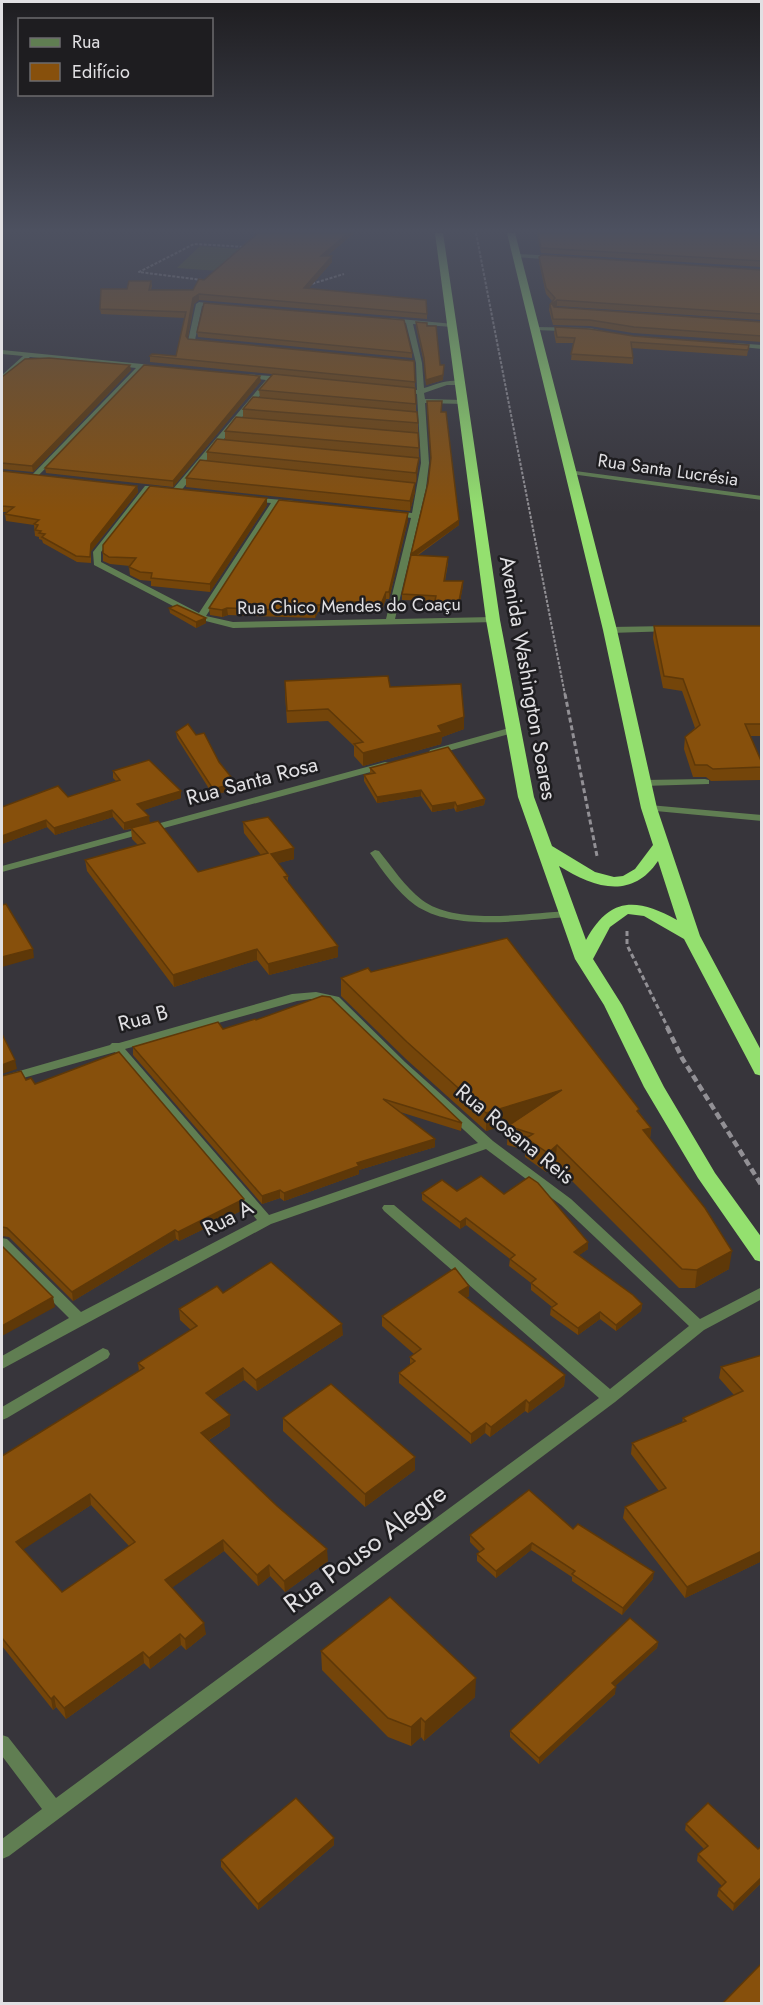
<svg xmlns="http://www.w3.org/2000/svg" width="763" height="2005" font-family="Jost,sans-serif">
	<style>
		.green { fill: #4e5426 }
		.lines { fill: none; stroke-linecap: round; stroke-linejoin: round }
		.path-far2 { stroke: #929095; stroke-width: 2; stroke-dasharray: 3 1.5; stroke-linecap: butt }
		.path-far1 { stroke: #929095; stroke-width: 3; stroke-dasharray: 5 3; stroke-linecap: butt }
		.path { stroke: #929095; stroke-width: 4.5; stroke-dasharray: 7 4; stroke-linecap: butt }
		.lane { fill: #607e52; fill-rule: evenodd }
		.street { fill: #607e52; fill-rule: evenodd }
		.highway { fill: #94e06f; fill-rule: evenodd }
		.wall { fill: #74450a; fill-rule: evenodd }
		.shaded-wall { fill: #5e3808 }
		.building { fill: #87500c; stroke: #5e3808; stroke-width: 1.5; fill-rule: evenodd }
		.labels { text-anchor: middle; stroke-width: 5; stroke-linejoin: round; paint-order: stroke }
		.far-street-label { font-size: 18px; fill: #e1e0e3; stroke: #1e1d20 }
		.street-label { font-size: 21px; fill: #e1e0e3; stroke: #1e1d20 }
		.near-street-label { font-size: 26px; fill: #e1e0e3; stroke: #1e1d20 }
	</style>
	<rect width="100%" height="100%" fill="#37353b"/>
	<!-- green -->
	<polygon class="green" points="200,246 240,249 219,271 177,268"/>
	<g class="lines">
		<!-- path-far2 -->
		<g class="path-far2">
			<polyline points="476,233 565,695"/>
			<polyline points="202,280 139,272 194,244 246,247"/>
			<polyline points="308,285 344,274"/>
		</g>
		<!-- path-far1 -->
		<g class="path-far1">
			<polyline points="565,694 597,856"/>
			<polyline points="627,931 627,945 668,1028"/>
		</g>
		<!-- path -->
		<polyline class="path" points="667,1027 682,1058 762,1186"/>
		<!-- lane -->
		<g class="lane">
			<polygon points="705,779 709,780 709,784 644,786 639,783 644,780"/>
			<path d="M 375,850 L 379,851 C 392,867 405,887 422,900 C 457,926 526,913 568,911 L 574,914 L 568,917 C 523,920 454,932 415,905 C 397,892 382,870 370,853 Z"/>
		</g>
		<!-- street -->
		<g class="street">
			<polygon points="518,254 556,256 559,258 556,260 516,257"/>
			<polygon points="199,302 222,305 219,307 202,306 195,340 207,342 207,344 205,345 188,341 196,304"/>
			<path d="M 389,318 L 454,324 L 455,325 L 452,327 L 413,324 L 422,363 L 424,388 C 437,384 452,377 465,383 L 462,385 L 447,385 L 424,393 L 425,399 L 463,400 L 467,402 L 463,404 L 425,403 L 429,463 L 426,488 L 395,619 L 493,617 L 496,618 L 496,622 L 233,628 L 198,619 L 94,565 L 93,552 L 145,486 L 151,486 L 151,490 L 101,552 L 101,562 L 199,613 L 271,503 L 249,501 L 249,497 L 294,501 L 298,503 L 297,505 L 278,504 L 206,616 L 233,622 L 386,619 L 411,518 L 392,515 L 388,513 L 392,511 L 412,513 L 421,463 L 417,394 L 396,390 L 400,388 L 417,390 L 416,363 L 406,323 L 387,321 L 387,319 Z"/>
			<polygon points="536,327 590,328 621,335 618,337 590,332 534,330 533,329"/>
			<polygon points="734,343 762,345 762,349 732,346 731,345"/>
			<polygon points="2,350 142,364 162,368 159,370 143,368 35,479 32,479 32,475 136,368 30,357 2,380 2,375 23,356 2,354"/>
			<polygon points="245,374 284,377 287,379 284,381 273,380 179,493 173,493 173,489 266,380 243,377 242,376"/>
			<polygon points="568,470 762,496 762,500 571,474 568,474"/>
			<polygon points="670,626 674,629 673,631 610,633 606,630 610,627"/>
			<polygon points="513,727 516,728 516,732 434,755 429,752 430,750"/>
			<polygon points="385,762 389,763 389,767 2,872 2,866"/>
			<polygon points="649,805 762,815 762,821 645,810 644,808"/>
			<path d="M 316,992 L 339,997 L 405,1062 L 493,1141 L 571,1199 L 700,1319 L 762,1287 L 762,1299 L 704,1330 L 615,1402 L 9,1856 L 2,1859 L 2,1839 L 42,1809 L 2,1756 L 2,1735 L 8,1737 L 56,1798 L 599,1398 L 384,1211 L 382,1208 L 384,1205 L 394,1205 L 610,1389 L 689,1326 L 561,1205 L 486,1149 L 271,1224 L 2,1369 L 2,1356 L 69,1318 L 2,1251 L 2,1238 L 7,1239 L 81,1312 L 257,1220 L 115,1052 L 2,1084 L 2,1076 L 110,1045 L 112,1043 L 119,1043 L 292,994 ZM 311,999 L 331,1003 L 397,1068 L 478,1143 L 269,1215 L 125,1049 L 297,1001 Z"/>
			<polygon points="103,1348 108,1350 110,1354 108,1358 7,1418 2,1420 2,1407"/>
		</g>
		<!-- highway -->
		<path class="highway" d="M 435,233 L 443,233 L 500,620 L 534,797 L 552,846 L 595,872 L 614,877 L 623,876 L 635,869 L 653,845 L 641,808 L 603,630 L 507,233 L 515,233 L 617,630 L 657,808 L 700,936 L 762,1052 L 762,1076 L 755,1074 L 753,1070 L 684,939 L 644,916 L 628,914 L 610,927 L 593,959 L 622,1005 L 664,1087 L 715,1173 L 762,1238 L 762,1262 L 755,1260 L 698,1178 L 644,1087 L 604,1005 L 575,959 L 518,797 L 486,620 ZM 658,861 L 677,920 C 637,898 610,896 586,940 L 559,866 C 593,887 631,901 658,861 Z"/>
	</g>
	<!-- wall -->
	<g class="wall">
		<polygon points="354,233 327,256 332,262 308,289 427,314 427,319 199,300 194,304 188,338 188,339 414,361 415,388 150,362 150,356 176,356 185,318 101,314 100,309 127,289 151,281 152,286 151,290 193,290 204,280"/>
		<polygon points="537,233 757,233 762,235 762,267 541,253"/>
		<polygon points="539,257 762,270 762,320 557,306 556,307 762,322 762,342 633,333 590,326 553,325 549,310 550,305 552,301 546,294 539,262"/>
		<polygon points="416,322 427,326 440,365 444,365 443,380 426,385 424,363 416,326"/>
		<polygon points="555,327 633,336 749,345 747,356 631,348 633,358 633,364 571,360 573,343 556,343 554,333"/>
		<polygon points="197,332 412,353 412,358 198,337"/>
		<polygon points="131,370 33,472 2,469 2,471 2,377"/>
		<polygon points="261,381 173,487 46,473 45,468"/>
		<polygon points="259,390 416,404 416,412 418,423 419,458 291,446 418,467 416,483 397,481 415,483 415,492 410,511 186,487 186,478 207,461 207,452 225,440 225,431 243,418 243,409 260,398"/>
		<polygon points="441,412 459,525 417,556 448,563 445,581 463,586 458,611 434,610 435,601 402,600 402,594 428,483"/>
		<polygon points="2,471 137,486 138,492 91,551 91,563 77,562 43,543 42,540 39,539 39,537 35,536 34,525 6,521 5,514 8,512 2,512"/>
		<polygon points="267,505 210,592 151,586 151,581 140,580 130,575 129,567 130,566 110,564 103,561 103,553"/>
		<polygon points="408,520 389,599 386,599 381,611 347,608 346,611 318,612 315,618 228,615 222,617 210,615 209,608"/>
		<polygon points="169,608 206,623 196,628 170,613"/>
		<polygon points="654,626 762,626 762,736 750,736 762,763 761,780 711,781 706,777 693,777 684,749 685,737 695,728 682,691 663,688 653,638"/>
		<polygon points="390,687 464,729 442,737 441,744 363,766 354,756 354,746 328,721 287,723 285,693"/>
		<polygon points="176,732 219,762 236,789 213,795 177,738"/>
		<polygon points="370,768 485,799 484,805 456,812 454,808 432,812 421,796 377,803 364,781 364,775 370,774"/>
		<polygon points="113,771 181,791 181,798 143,810 150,823 198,872 261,855 244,833 243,822 294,848 294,859 278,863 288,876 288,882 338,957 269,975 257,960 174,987 87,871 85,860 138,845 132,839 131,829 124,830 113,817 55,835 47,827 2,844 68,797 116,781 113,778"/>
		<polygon points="371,972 639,1112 651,1128 650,1139 729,1269 695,1288 679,1288 555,1164 546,1172 525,1157 525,1150 507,1145 508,1126 512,1123 486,1131 407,1060 341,996 341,978"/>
		<polygon points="256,1020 462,1123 461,1131 400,1112 435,1139 435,1147 359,1170 359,1174 284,1201 280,1198 262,1204 133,1055 133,1047 223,1029"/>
		<polygon points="2,1076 26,1080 35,1084 245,1209 179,1241 176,1239 73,1301 9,1237 2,1236"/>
		<polygon points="457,1191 504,1194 588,1249 579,1255 642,1304 641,1311 616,1331 600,1319 578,1335 550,1315 551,1308 552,1307 531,1290 531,1283 509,1266 510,1259 466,1225 460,1229 422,1200 422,1193"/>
		<polygon points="469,1286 469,1296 466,1298 565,1375 564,1386 528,1413 525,1411 490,1437 485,1433 471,1444 399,1383 399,1373 410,1365 410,1357 414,1354 382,1326 382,1316"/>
		<path d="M 223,1293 L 343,1335 L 257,1391 L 244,1380 L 213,1400 L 230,1415 L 230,1426 L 209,1440 L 328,1561 L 285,1592 L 270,1576 L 258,1586 L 224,1551 L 171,1588 L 206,1634 L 186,1650 L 181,1645 L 150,1669 L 144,1663 L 66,1719 L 56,1707 L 53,1710 L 2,1646 L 2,1456 L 139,1371 L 138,1363 L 191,1330 L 180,1320 L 179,1309 ZM 91,1505 L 129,1546 L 62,1592 L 23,1549 Z"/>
		<polygon points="762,1355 762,1561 685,1598 623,1518 625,1507 659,1491 631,1454 632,1443 682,1423 683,1418 734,1395 719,1378 721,1367"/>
		<polygon points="283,1418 415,1457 415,1470 365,1507 283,1431"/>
		<polygon points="573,1529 653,1579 622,1615 572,1581 572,1577 531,1550 496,1578 477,1561 477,1554 480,1552 470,1542 470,1535"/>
		<polygon points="658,1642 657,1648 615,1686 615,1694 539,1764 510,1737 510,1731"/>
		<polygon points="321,1651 475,1697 424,1741 421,1737 411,1746 388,1737 322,1670"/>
		<polygon points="686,1824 758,1849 762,1846 762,1882 733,1911 717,1896 719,1889 722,1886 697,1861 698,1854 704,1849 685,1830"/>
		<polygon points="334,1845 258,1910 221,1867 221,1860"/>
	</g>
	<!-- shaded-wall -->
	<g class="shaded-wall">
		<polygon points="348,233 354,233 321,261 321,256"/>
		<polygon points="332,256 332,262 304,294 304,288"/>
		<polygon points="199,294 199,300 194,304 187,342 186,336 193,298"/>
		<polygon points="557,300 557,306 552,310 552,304"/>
		<polygon points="130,365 131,370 33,472 32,466"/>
		<polygon points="443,375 443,380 426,385 426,380"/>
		<polygon points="260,376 261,381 173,487 173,481"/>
		<polygon points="419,458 418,467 416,483 416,473"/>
		<polygon points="415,483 415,492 410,511 410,501"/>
		<polygon points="137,486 138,492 91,551 91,563 91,544"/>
		<polygon points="267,498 267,505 210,592 210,584"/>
		<polygon points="408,513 408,520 389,599 389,592"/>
		<polygon points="459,520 459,525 411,559 411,554"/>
		<polygon points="463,581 463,586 458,611 458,606"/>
		<polygon points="386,592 386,599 381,611 381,604"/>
		<polygon points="317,605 318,612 315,618 315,611"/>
		<polygon points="227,608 228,615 222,617 222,610"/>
		<polygon points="206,618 206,623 196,628 196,622"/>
		<polygon points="464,717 464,729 442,737 441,744 363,766 363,753 438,726"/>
		<polygon points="236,783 236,789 213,795 213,789"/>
		<polygon points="421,790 421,796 377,803 377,797"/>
		<polygon points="181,791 181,798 138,812 137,804"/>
		<polygon points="485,799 484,805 456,812 457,806"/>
		<polygon points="455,802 454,808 432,812 432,806"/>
		<polygon points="112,810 113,817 55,835 54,828"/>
		<polygon points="149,816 150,823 124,830 124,823"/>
		<polygon points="46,820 47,827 2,844 2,836"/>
		<polygon points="294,848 294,859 271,865 271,854"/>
		<polygon points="338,946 338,957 269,975 268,964"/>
		<polygon points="33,949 34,958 2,967 2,957"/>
		<polygon points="257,949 257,960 174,987 173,975"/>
		<polygon points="15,1060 17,1069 2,1074 2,1065"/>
		<polygon points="562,1090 561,1108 486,1131 486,1113"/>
		<polygon points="651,1128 649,1147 643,1130"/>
		<polygon points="435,1139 435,1147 359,1170 359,1174 284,1201 284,1193 357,1163"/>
		<polygon points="557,1145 555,1164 546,1172 548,1153"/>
		<polygon points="280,1190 280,1198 262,1204 262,1196"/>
		<polygon points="244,1199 245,1209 179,1241 178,1232"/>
		<polygon points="466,1218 466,1225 460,1229 460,1222"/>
		<polygon points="175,1230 176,1239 73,1301 72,1292"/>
		<polygon points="588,1242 588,1249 574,1259 574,1252"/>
		<polygon points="732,1251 729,1269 695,1288 697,1270"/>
		<polygon points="469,1286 469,1296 459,1302 459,1292"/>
		<polygon points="53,1297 55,1307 2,1336 2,1326"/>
		<polygon points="642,1304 641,1311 616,1331 616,1325"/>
		<polygon points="600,1312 600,1319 578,1335 578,1328"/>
		<polygon points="342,1324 343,1335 257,1391 256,1380"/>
		<polygon points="243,1368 244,1380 207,1404 206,1393"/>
		<polygon points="565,1375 564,1386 528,1413 529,1403"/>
		<polygon points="526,1400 525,1411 490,1437 491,1427"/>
		<polygon points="230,1415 230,1426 202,1444 201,1433"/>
		<polygon points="486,1423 485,1433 471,1444 471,1434"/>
		<polygon points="415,1457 415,1470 365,1507 365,1494"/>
		<polygon points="90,1494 91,1505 18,1553 16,1542"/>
		<polygon points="223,1540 224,1551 166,1592 165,1580"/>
		<polygon points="532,1543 531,1550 496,1578 496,1571"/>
		<polygon points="327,1549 328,1561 285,1592 284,1581"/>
		<polygon points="762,1551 762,1561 685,1598 687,1587"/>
		<polygon points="269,1565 270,1576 258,1586 257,1575"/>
		<polygon points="654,1572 653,1579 622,1615 623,1608"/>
		<polygon points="204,1623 206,1634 186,1650 185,1639"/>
		<polygon points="180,1634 181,1645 150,1669 149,1658"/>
		<polygon points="658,1642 657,1648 611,1690 612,1683"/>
		<polygon points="143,1652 144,1663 66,1719 64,1708"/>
		<polygon points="476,1678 475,1697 424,1741 425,1722"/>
		<polygon points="616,1687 615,1694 539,1764 539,1758"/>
		<polygon points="54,1696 56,1707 53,1710 51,1699"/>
		<polygon points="421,1718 421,1737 411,1746 411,1727"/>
		<polygon points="334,1838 334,1845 258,1910 258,1904"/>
		<polygon points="762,1877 762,1882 733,1911 734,1904"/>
	</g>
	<!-- building -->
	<g class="building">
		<polygon points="258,233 348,233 321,256 332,256 304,288 426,300 427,314 199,294 193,298 186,336 188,339 414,361 415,382 150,356 152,354 176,356 186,312 100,309 101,289 127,289 129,281 151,281 149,290 193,290 199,279 204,280"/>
		<polygon points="538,233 757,233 762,235 762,261 541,248"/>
		<polygon points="542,255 762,270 762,314 557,300 552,304 554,307 762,322 762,336 634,327 590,320 553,319 550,305 555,298 546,288 539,257"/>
		<polygon points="204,303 404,320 412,353 197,332"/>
		<polygon points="416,322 427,323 427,326 436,326 440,365 444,365 443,375 426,380 424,358"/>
		<polygon points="555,327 590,329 633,336 749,345 748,350 631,342 633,358 571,354 575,338 557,337"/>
		<polygon points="49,358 130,365 32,466 2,463 2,377 25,359"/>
		<polygon points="144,365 260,376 173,481 45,468"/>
		<polygon points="273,374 415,388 416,404 259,390"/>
		<polygon points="253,397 417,412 418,423 243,409"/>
		<polygon points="427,401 442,401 441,412 446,412 459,520 411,554 428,483 431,458"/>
		<polygon points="236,417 418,433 419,448 225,431"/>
		<polygon points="217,439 419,458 416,473 207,452"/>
		<polygon points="200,460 415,483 410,501 186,478"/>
		<polygon points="2,471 137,486 91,544 90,557 76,556 42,537 45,534 39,533 41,531 35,530 38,525 34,524 39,520 5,514 14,507 2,506"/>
		<polygon points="150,486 267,498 210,584 151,578 152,573 140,572 129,567 136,558 109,557 103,553 103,545"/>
		<polygon points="279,500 408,513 389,592 386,592 381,604 347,601 346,604 317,605 315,611 227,608 222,610 209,608"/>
		<polygon points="411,555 448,557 444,581 463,581 458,606 434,605 436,596 402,594"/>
		<polygon points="177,605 206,618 196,622 169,608"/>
		<polygon points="654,626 762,626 762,724 745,724 762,763 762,767 713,769 707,765 695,765 685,737 700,725 683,679 664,676"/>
		<polygon points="388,676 390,687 461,684 464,717 438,726 442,732 363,753 354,744 363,742 328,709 287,711 285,681"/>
		<polygon points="188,724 196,735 204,733 219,762 236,783 213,789 176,732"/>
		<polygon points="448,747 485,799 457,806 455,802 432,806 421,790 377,797 364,775 375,773 370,768"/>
		<polygon points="149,760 181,791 137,804 149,816 124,823 112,810 54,828 46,820 2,836 2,807 58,786 68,797 120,780 113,771"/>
		<polygon points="268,817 294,848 271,854 288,876 284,877 338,946 268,964 257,949 173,975 85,860 145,843 131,828 158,821 198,872 268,853 243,822"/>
		<polygon points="6,904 33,949 2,957 2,905"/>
		<polygon points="507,938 639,1109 637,1111 651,1128 643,1130 705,1208 732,1251 697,1270 682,1269 557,1145 548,1153 526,1138 533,1134 508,1126 562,1090 486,1113 407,1042 341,978 368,968 371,972"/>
		<polygon points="322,996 330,997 462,1123 383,1099 435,1139 357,1163 359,1166 284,1193 280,1190 262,1196 133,1047 218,1022 223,1029 255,1019 256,1020"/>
		<polygon points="2,1034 15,1060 2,1065"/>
		<polygon points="119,1052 244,1199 178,1232 175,1230 72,1292 7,1228 2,1227 2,1076 21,1071 26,1080 31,1078 35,1084"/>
		<polygon points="481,1176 504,1194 529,1177 538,1183 588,1242 574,1252 633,1295 642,1304 616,1325 600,1312 578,1328 551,1308 557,1304 531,1283 536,1279 510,1259 515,1255 466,1218 460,1222 422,1193 442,1180 457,1191"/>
		<polygon points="2,1246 53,1297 2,1326"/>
		<path d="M 271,1262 L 342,1324 L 256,1380 L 243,1368 L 206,1393 L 230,1415 L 201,1433 L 277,1506 L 327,1549 L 284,1581 L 269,1565 L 257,1575 L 223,1540 L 165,1580 L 204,1623 L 185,1639 L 180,1634 L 149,1658 L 143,1652 L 64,1708 L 54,1696 L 51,1699 L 2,1638 L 2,1456 L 144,1368 L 138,1363 L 197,1326 L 179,1309 L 217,1286 L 223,1293 ZM 90,1494 L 135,1542 L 62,1592 L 16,1542 Z"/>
		<polygon points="455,1268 469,1286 459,1292 565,1375 529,1403 526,1400 491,1427 486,1423 471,1434 399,1373 415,1361 410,1357 421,1349 382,1316"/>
		<polygon points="762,1355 762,1551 687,1587 625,1507 666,1488 632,1443 686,1421 683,1418 743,1391 721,1367"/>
		<polygon points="331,1384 415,1457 365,1494 283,1418"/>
		<polygon points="529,1490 573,1529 578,1524 654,1572 623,1608 572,1574 575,1571 532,1543 496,1571 477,1554 484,1549 470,1535"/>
		<polygon points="390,1597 476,1678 425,1722 421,1718 411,1727 388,1718 321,1651"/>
		<polygon points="630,1618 658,1642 612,1683 616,1687 539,1758 510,1731"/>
		<polygon points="296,1798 334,1838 258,1904 221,1860"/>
		<polygon points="708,1803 758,1849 762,1846 762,1877 734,1904 719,1889 726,1882 698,1854 708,1846 686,1824"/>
		<polygon points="762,1963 762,2004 722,2004"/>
	</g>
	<!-- sky -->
	<linearGradient id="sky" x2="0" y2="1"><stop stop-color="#1e1d20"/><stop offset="0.45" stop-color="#4d5160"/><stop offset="1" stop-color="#4d5160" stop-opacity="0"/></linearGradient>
	<rect width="763" height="513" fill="url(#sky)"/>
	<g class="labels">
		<!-- far-street labels -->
		<g class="far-street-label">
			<text transform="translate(668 470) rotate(8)" y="6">Rua Santa Lucrésia</text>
			<text transform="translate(349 606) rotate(-1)" y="6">Rua Chico Mendes do Coaçu</text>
		</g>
		<!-- street labels -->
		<g class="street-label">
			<text transform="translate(528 678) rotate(80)" y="7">Avenida Washington Soares</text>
			<text transform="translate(252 781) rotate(-15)" y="7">Rua Santa Rosa</text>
			<text transform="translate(143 1018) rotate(-15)" y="7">Rua B</text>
			<text transform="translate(515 1134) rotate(39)" y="7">Rua Rosana Reis</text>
			<text transform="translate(228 1218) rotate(-27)" y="7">Rua A</text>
		</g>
		<!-- near-street labels -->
		<g class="near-street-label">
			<text transform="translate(365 1548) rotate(-37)" y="9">Rua Pouso Alegre</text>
		</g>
	</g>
	<!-- border -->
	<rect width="763" height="2005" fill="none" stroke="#e1e0e3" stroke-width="6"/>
	<!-- legend -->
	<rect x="18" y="18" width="195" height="78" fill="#1e1d20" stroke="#6c6b6e" stroke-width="1.5"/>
	<rect x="30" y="38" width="30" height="9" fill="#607e52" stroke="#6c6b6e" stroke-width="1.5"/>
	<text x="72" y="48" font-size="18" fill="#e1e0e3">Rua</text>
	<rect x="30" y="63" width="30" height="18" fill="#87500c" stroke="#6c6b6e" stroke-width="1.5"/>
	<text x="72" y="78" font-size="18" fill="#e1e0e3">Edifício</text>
</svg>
